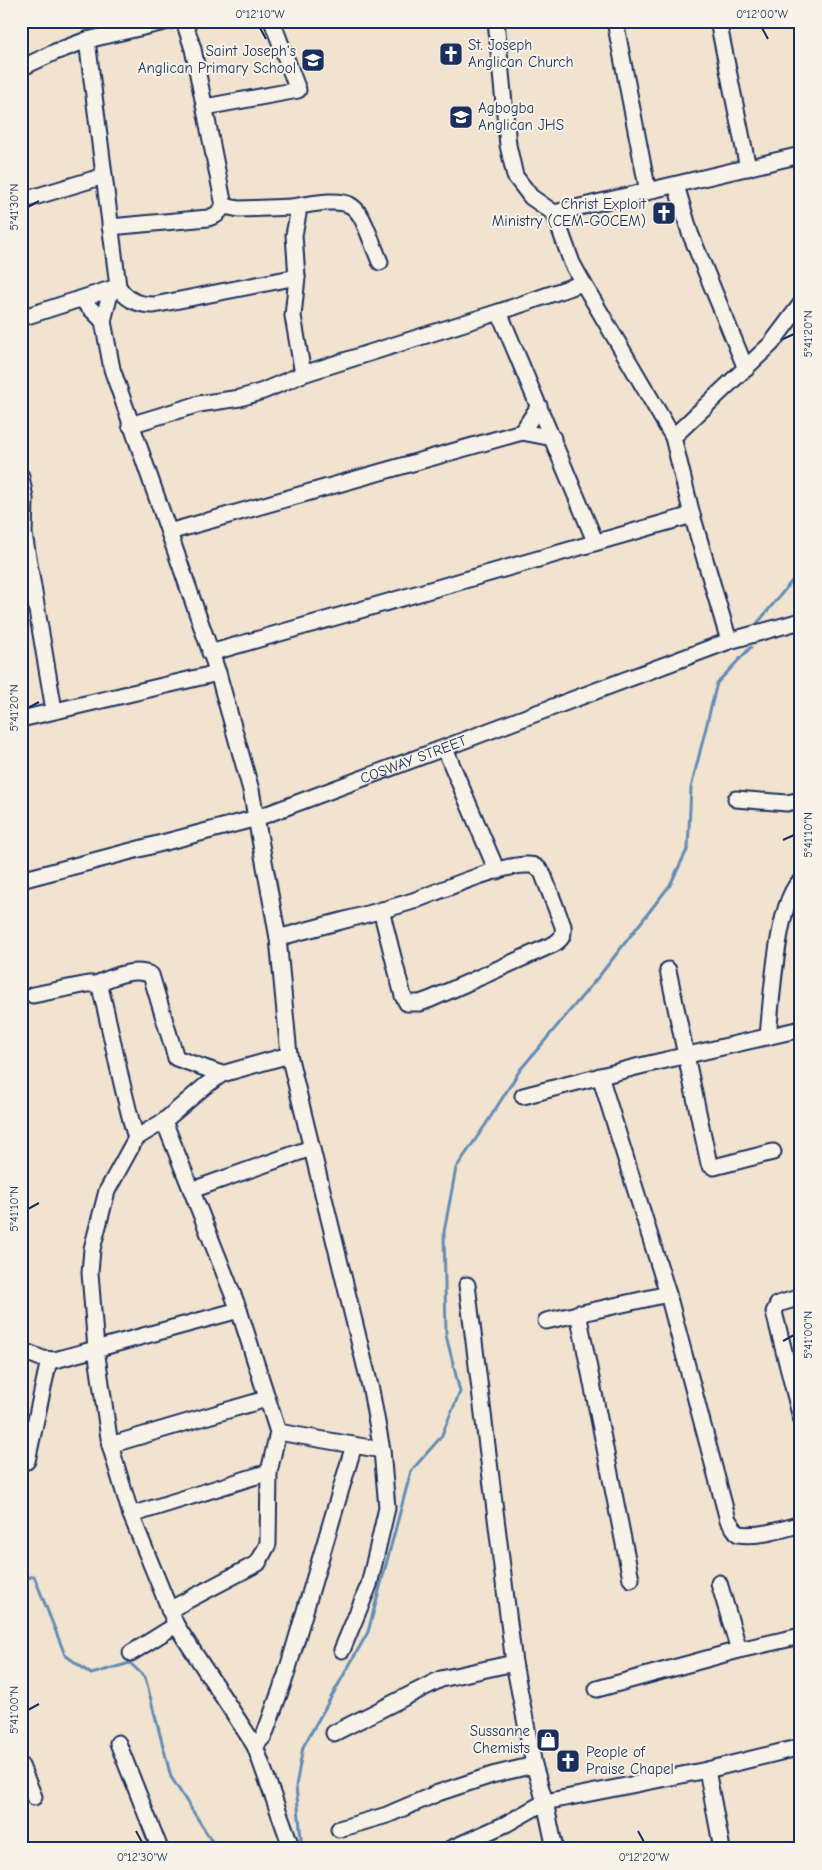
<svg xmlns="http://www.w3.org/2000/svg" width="822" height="1870" font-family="'Comic Neue',sans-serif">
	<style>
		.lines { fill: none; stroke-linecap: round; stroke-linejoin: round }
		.stream { stroke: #628db6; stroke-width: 3 }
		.minor-casing { stroke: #1b2f5e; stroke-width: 19 }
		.minor { stroke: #f7f3e8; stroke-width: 15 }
		.ticks { fill: none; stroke: #1b2f5e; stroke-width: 2 }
		.labels { text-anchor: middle; stroke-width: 4; stroke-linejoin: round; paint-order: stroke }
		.poi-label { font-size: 15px; fill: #1b2f5e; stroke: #f7f3e8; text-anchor: start }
		.street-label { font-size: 15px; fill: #1b2f5e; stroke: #f7f3e8 }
		.neatline { fill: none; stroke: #1b2f5e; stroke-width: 2 }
		.ticks-label { font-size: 12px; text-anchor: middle; fill: #1b2f5e }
	</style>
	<rect width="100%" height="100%" fill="#f1e3cf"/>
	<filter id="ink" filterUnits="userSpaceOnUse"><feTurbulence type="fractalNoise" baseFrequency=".02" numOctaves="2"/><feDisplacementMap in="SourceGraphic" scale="10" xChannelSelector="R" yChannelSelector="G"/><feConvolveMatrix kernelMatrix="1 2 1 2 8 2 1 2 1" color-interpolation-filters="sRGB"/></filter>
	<g filter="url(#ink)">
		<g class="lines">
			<!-- stream -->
			<g class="stream">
				<polyline points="755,626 801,570"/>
				<polyline points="21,1580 34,1576 65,1655 91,1674 130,1663 145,1677 171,1777 217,1849"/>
				<polyline points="302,1849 296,1786 303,1747 368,1632 411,1471 441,1437 460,1392 446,1335 444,1232 456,1168 486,1124 520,1070 600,975 670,885 688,848 691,788 717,683 751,647"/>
			</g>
			<!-- minor casing -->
			<g class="minor-casing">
				<g id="minor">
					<polyline points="496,21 508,145 515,176 531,197 554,213 572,263 583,283 673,437 692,515 729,641"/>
					<polyline points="615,21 648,192"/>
					<polyline points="718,21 748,168"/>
					<path d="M 87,40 L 118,286 C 126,300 138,305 154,305 L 297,277 L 293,316 L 303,374"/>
					<polyline points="21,68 55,52 87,40 169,21"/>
					<polyline points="205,107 298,90 272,21"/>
					<polyline points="676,185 690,233 746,369"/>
					<polyline points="21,201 104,176"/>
					<polyline points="224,206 239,209 293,207 298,214 294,235 297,277"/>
					<path d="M 293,207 C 362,195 355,201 380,262"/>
					<polyline points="554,213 801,155"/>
					<polyline points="110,227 208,218 216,215 224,206 193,49 184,21"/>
					<polyline points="111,290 103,321 112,369 218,673 251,790 278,938 289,1055 371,1390 382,1450 387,1508 369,1585 342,1650"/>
					<polyline points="82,300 103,321"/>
					<polyline points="499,312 595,541"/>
					<polyline points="21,318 117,287"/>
					<polyline points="130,425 199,404 240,398 263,391 303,374 499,312 583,283"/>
					<polyline points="522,432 553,438"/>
					<polyline points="673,437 771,344 801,304"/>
					<polyline points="21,476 25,499 24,534 54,710"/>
					<polyline points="169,532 522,432 539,406"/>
					<polyline points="210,653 692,515"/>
					<polyline points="21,719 218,673"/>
					<polyline points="445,749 497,871"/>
					<polyline points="736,799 787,803 801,800"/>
					<path id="s1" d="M 21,880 L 257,818 L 729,641 L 801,621"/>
					<path d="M 278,938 C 322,925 369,915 413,901 C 440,891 504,863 529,865 C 535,865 538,868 542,872 L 563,926 C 564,935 562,939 554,944 L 431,999 L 420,1003 L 407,1003 L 403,996 L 381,910"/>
					<polyline points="668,970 709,1164 714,1167 773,1152"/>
					<path d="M 96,984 C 112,977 134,967 151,975 L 176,1058 L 222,1074"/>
					<path d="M 33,995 L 88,984 L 96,984 L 100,987 C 113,1038 121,1088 136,1138"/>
					<path d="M 768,1037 C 771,1006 777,897 801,881"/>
					<polyline points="289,1055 222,1074 205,1086 164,1121 136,1138 107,1191 92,1249 90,1273 96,1349 110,1445 131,1515 176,1625 255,1746 292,1849"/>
					<path d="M 600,1076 L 668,1294 L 728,1520 L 738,1534 C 759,1537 781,1530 801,1524"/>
					<polyline points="523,1096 640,1066 801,1029"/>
					<polyline points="164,1121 239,1310 278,1432 269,1472 268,1544 258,1563 169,1610"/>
					<polyline points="192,1190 311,1148"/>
					<polyline points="467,1285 514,1663 534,1765 545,1802 555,1849"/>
					<polyline points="801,1297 778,1304 774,1312 801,1418"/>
					<polyline points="578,1313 631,1579"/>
					<polyline points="546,1321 668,1294"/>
					<polyline points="21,1350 43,1359 55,1360 239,1310"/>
					<polyline points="278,1432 382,1450"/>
					<polyline points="110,1445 266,1399"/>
					<polyline points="27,1461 49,1360"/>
					<polyline points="131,1515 269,1472"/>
					<polyline points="719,1583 739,1650"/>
					<polyline points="131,1653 176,1625"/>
					<polyline points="597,1689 739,1650 801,1636"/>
					<polyline points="334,1733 441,1679 514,1663"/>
					<polyline points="118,1743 160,1849"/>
					<polyline points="255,1746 264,1736 286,1675 354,1445"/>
					<polyline points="21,1766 34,1797"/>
					<polyline points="707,1770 722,1849"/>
					<polyline points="339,1829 387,1815 438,1793 492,1775 534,1765"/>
					<polyline points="450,1849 506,1824 545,1802 707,1770 801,1747"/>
				</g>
			</g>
			<!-- minor -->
			<use href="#minor" class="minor"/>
		</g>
	</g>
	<!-- ticks -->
	<path class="ticks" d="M 260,28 L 266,39M 762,28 L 768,39M 28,207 L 39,201M 783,339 L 794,334M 28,708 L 39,702M 783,840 L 794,835M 28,1209 L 39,1203M 783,1341 L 794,1335M 28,1710 L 39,1704M 136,1831 L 142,1842M 638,1831 L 644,1842"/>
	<!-- icons -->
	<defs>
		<g id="church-square" transform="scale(1.25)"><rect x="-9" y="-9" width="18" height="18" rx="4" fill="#1b2f5e" stroke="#f7f3e8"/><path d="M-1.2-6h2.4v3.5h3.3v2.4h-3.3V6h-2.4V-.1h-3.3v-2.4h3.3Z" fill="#fff"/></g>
		<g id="school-square" transform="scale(1.25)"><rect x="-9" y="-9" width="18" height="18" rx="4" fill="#1b2f5e" stroke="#f7f3e8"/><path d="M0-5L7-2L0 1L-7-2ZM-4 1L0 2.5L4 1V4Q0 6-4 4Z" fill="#fff"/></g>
		<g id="shop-square" transform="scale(1.25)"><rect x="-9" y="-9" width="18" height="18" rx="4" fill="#1b2f5e" stroke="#f7f3e8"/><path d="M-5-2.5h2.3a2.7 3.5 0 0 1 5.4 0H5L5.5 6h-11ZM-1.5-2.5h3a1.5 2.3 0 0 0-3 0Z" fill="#fff"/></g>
	</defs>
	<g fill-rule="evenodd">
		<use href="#church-square" x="451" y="54"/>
		<use href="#school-square" x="313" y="60"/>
		<use href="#school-square" x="461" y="117"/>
		<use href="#church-square" x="664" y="213"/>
		<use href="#shop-square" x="548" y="1740"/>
		<use href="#church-square" x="568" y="1761"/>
	</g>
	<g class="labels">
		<!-- poi labels -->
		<g class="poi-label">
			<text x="468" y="50">St. Joseph<tspan x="468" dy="17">Anglican Church</tspan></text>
			<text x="296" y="56" text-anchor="end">Saint Joseph's<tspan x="296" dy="17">Anglican Primary School</tspan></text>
			<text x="478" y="113">Agbogba<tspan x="478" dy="17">Anglican JHS</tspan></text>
			<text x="646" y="209" text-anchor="end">Christ Exploit<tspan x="646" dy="17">Ministry (CEM-GOCEM)</tspan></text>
			<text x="530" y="1736" text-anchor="end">Sussanne<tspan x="530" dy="17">Chemists</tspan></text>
			<text x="586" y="1757">People of<tspan x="586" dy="17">Praise Chapel</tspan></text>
		</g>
		<!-- street labels -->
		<g class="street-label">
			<text dy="5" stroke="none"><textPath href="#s1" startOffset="411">COSWAY STREET</textPath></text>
		</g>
	</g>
	<!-- margin -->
	<rect width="822" height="1870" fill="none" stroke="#f7f3e8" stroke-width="55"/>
	<rect x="28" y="28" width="766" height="1814" class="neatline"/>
	<g class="ticks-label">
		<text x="260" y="18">0°12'10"W</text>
		<text x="762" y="18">0°12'00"W</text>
		<text transform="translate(14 207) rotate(-90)" y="4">5°41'30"N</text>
		<text transform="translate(808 334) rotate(-90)" y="4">5°41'20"N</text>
		<text transform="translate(14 708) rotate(-90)" y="4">5°41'20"N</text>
		<text transform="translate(808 835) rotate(-90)" y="4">5°41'10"N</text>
		<text transform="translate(14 1209) rotate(-90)" y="4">5°41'10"N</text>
		<text transform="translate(808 1335) rotate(-90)" y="4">5°41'00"N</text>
		<text transform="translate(14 1710) rotate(-90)" y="4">5°41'00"N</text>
		<text x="142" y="1861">0°12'30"W</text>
		<text x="644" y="1861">0°12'20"W</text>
	</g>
</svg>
